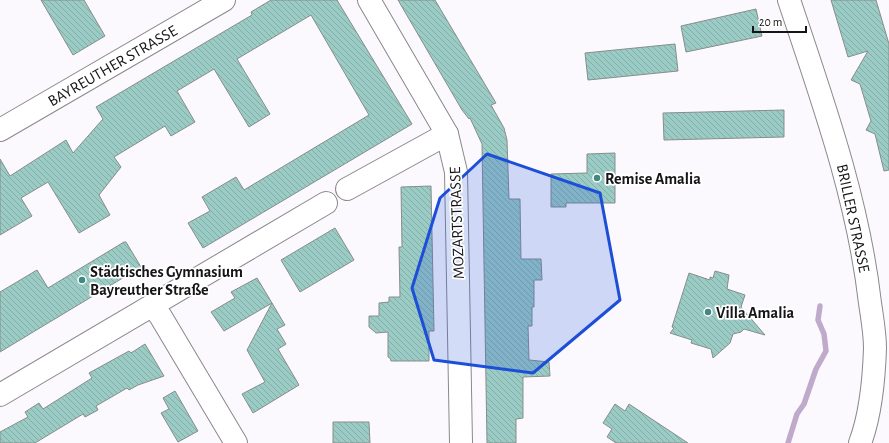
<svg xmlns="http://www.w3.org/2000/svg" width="889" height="443" font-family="'Alegreya Sans',sans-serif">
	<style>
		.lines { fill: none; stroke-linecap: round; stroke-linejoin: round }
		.stream { stroke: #c0aacb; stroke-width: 5.5 }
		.building { fill: url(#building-back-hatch); stroke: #878d8c }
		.minor-casing { stroke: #8b888c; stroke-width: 24 }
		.major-casing { stroke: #8b888c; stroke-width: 24 }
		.minor { stroke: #fff; stroke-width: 22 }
		.major { stroke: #fff; stroke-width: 22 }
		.marked { fill: #1d4ed8; fill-opacity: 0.2; stroke: #1d4ed8; stroke-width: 3; stroke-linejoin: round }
		.poi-dot { fill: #428880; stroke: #fff; stroke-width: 1.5 }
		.labels { text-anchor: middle; stroke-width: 3.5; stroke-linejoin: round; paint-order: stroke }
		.street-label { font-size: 16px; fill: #151416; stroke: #fff }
		.poi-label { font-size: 16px; font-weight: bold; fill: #151416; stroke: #fff; text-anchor: start }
	</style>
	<defs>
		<pattern id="building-back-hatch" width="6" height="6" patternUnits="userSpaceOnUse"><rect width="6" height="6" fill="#9acbc4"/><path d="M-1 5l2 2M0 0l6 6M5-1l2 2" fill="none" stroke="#84ada8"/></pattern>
	</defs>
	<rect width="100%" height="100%" fill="#fcf9fe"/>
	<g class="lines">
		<!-- stream -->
		<polyline class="stream" points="788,443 797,414 804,404 816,369 826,351 824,334 818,320 820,306"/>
	</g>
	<!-- building -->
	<g class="building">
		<polygon points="41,0 84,0 105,36 73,55"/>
		<polygon points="271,0 337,0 412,124 203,248 188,223 210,211 202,197 236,177 244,190 369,115 311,15 237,59 270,114 249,127 214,69 177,91 195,122 171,136 165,126 114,157 121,167 99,195 110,215 79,233 48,182 21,198 32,216 0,235 0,159 10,176 66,140 73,153 103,119 96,107 252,15 251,12"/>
		<polygon points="398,0 435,0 496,103 491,105 504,128 507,140 509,199 520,199 521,259 541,259 542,280 534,280 534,307 532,307 532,326 528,326 529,360 549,362 550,376 523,377 523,418 516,419 516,443 487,443 482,144 470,118 469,119 462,110"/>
		<polygon points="831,0 876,0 889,44 889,170 884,171 875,134 866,130 871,121 860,84 851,80 868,51 848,57"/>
		<polygon points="756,9 762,36 686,52 681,26"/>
		<polygon points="675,44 678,71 588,80 585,53"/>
		<polygon points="784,110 784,137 664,140 663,113"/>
		<polygon points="615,153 615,203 566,203 566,207 551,207 551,174 587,173 587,154"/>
		<polygon points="431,186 434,331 429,331 429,361 391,361 390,358 388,357 388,332 376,333 369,327 369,316 379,316 379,303 389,302 389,297 400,297 399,247 402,247 401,187"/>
		<polygon points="335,228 354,260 300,292 281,260"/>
		<polygon points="124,242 126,242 141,267 0,352 0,292 37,270 48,288"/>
		<polygon points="715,271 729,275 727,289 745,295 741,307 765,335 744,329 741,332 733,334 730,343 713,358 711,349 691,343 692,340 670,333 674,328 672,327 689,273 710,280 710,277 713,278"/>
		<polygon points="257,278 272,303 224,331 211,312 235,298 231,292"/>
		<polygon points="272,303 285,325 277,329 286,344 278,349 299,385 253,413 242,394 265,382 247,350"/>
		<polygon points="145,344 164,376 138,385 129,390 127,388 96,406 98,410 85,417 83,414 35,443 0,443 0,432 28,417 25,412 39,403 43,409 92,378 89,373 129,351 131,353"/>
		<polygon points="175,391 198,431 178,442 161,413 169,409 163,398"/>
		<polygon points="615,404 625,411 629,404 688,443 616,443 607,437 612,429 603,423"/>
		<polygon points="333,422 369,422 370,443 333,443"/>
	</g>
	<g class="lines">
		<!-- minor casing -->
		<g class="minor-casing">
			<g id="minor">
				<polyline points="369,0 447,134 456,172 461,443"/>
				<polyline points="0,130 224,0"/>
				<polyline points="347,189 447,134"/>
				<polyline points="148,308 156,310 161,317 236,443"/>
				<polyline points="0,395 326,203"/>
			</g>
		</g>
		<!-- major casing -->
		<g class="major-casing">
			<path id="major" d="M 789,0 C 822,99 858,198 870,303 C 872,317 875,333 875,348 C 874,379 871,414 860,443"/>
		</g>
		<!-- minor -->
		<use href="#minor" class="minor"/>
		<!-- major -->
		<use href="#major" class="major"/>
	</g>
	<!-- marked area -->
	<path class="marked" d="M 487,154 L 600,193 L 620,300 L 533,373 L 434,360 L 412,288 L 440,198 Z"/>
	<!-- markers -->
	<g class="poi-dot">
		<circle cx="597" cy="178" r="4"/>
		<circle cx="82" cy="280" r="4"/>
		<circle cx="708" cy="312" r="4"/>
	</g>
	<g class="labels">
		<!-- street labels -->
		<g class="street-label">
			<text transform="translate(112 65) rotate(-30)" y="6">BAYREUTHER STRASSE</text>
			<text transform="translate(854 218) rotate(78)" y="6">BRILLER STRASSE</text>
			<text transform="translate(456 223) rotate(-92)" y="6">MOZARTSTRASSE</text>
		</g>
		<!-- poi labels -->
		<g class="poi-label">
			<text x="605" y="184">Remise Amalia</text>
			<text x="90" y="277">Städtisches Gymnasium<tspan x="90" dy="18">Bayreuther Straße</tspan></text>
			<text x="716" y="318">Villa Amalia</text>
		</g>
	</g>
	<!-- scale -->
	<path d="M753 26v6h53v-6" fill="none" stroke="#151416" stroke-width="2"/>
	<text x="759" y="26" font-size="12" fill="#151416" stroke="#ffffff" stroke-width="3" paint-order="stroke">20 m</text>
</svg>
